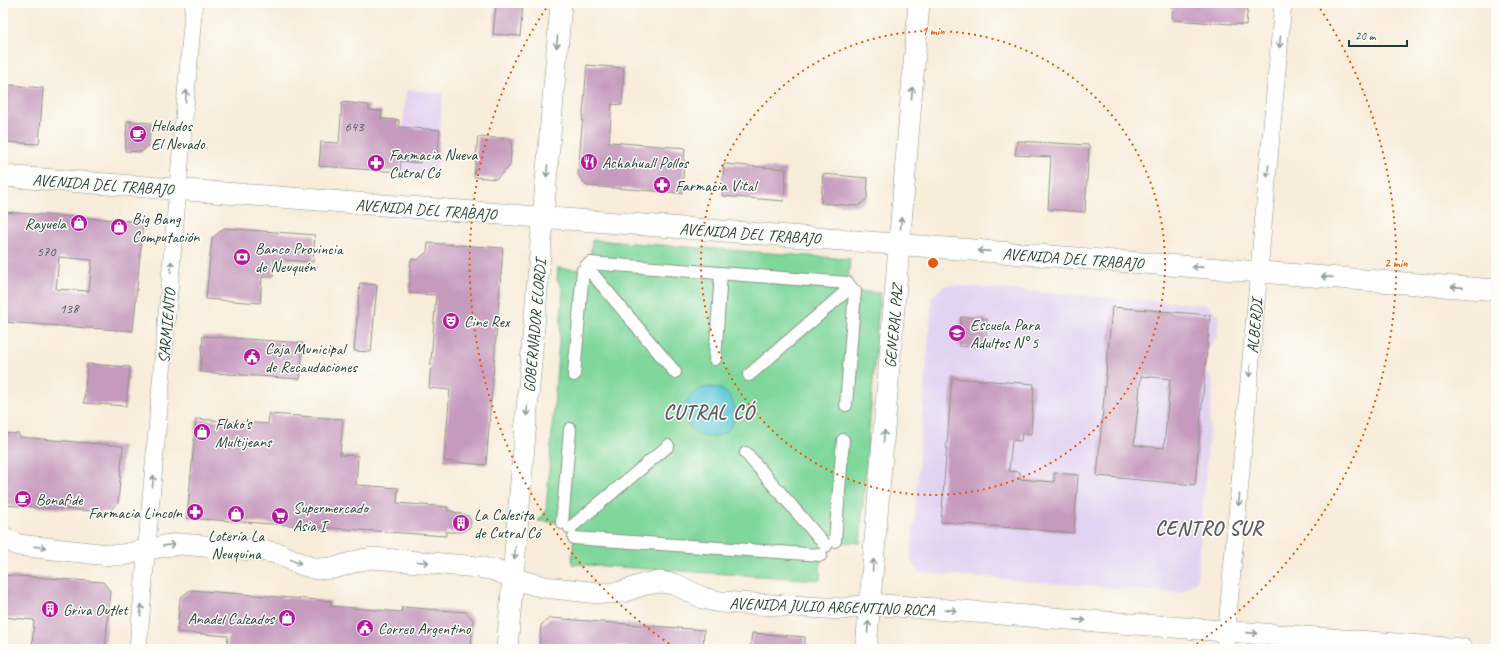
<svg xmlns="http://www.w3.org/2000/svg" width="1499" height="652" font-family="Caveat,sans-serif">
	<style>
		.built { fill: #e3d3f2 }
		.green { fill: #7fd79b; stroke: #4f8a68 }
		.water { fill: #5ec9d7; stroke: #3e8386 }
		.building { fill: #c59abd; fill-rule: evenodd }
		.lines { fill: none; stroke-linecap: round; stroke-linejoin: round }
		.pedestrian-casing { stroke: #8c9487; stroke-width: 14 }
		.minor-casing { stroke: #8c9487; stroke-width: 18 }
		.tertiary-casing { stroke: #8c9487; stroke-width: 22 }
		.pedestrian { stroke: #fff; stroke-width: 12 }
		.minor { stroke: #fff; stroke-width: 17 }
		.tertiary { stroke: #fff; stroke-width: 21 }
		.oneway { stroke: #8f9e9a }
		.ring { fill: none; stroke: #e8590c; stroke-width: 2; stroke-dasharray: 2 4 }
		.labels { text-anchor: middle; stroke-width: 3; stroke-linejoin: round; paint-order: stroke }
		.number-label { font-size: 14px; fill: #485456 }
		.poi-label { font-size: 16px; fill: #1f3d34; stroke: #fdfcf7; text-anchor: start }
		.street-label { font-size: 16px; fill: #1f3d34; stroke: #fdfcf7 }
		.district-label { font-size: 20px; font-weight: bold; letter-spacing: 1px; fill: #595e64; stroke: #fdfcf7 }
		.centre { fill: #e8590c; stroke: #fdfcf7; stroke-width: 2 }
		.ring-label { font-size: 12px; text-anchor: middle; font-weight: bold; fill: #e8590c; stroke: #fdfcf7; stroke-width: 3; stroke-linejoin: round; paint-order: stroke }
	</style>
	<rect width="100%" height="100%" fill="#fdfcf7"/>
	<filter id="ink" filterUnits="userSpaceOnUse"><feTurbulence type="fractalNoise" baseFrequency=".025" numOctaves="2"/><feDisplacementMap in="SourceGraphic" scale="8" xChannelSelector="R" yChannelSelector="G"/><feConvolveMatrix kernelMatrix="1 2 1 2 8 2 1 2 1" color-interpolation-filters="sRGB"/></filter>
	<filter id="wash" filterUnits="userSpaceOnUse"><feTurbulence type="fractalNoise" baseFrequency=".012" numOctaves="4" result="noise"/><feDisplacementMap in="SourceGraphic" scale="16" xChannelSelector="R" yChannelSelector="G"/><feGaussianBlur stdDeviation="0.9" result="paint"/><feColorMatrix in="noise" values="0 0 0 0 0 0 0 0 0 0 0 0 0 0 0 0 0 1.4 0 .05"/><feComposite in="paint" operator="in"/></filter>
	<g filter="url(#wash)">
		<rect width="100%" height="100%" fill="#f8ecda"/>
		<!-- built -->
		<g class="built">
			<polygon points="406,90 443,93 436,174 400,172"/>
			<polygon points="946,285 1208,305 1219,315 1217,337 1207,350 1205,367 1213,383 1197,580 1181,593 921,573 911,561 932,296"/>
		</g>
		<!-- green -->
		<polygon class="green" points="592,240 850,259 848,282 855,291 880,293 860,543 831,541 821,551 820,580 572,564 574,534 566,523 538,521 546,511 563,290 557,279 558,268 583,270 590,263"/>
		<!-- water -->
		<circle class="water" cx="710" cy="412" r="25"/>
		<g id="blocks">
			<!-- building -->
			<g class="building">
				<polygon points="496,3 523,3 520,36 493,34"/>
				<polygon points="1173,3 1248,3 1246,25 1172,20"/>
				<polygon points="587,65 624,68 622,105 612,104 609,142 685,148 682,193 587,186 578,175"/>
				<polygon points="9,85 43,88 39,144 4,142"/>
				<polygon points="342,102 369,105 369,110 382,111 381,119 399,120 399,127 440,130 437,160 420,159 420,163 401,161 400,172 319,166 321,142 339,143"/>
				<polygon points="127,121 151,123 149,145 141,152 125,151"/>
				<polygon points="478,137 512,139 510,166 496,179 474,177"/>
				<polygon points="1017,141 1089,145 1085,212 1048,209 1051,157 1015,155"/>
				<polygon points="724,164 786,169 784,201 722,196"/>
				<polygon points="823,174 868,178 867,199 858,206 821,203"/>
				<path d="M 3,212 L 143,222 L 133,331 L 3,322 ZM 59,257 L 92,260 L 89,291 L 56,289 Z"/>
				<polygon points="224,228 315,235 313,262 274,259 273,277 262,277 260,303 206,299 212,238"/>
				<polygon points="428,243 503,248 486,465 444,461 450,390 429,388 436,295 409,293 411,259 417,260 427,252"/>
				<polygon points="360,283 377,285 371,352 354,351"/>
				<path d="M 1112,307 L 1210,315 L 1195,485 L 1097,476 ZM 1141,376 L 1170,379 L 1164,448 L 1134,445 Z"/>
				<polygon points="961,317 987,319 985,348 959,346"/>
				<polygon points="203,336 303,343 300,379 200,372"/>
				<polygon points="87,364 130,367 126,406 84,403"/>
				<polygon points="952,378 1034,384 1031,434 1022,433 1021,441 1012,440 1009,471 1020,472 1020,479 1054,482 1054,473 1078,475 1074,533 941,522"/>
				<polygon points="269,414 343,419 340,455 358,456 356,485 398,488 397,503 448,507 447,510 468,516 471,521 470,527 462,532 446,532 446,536 187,518 196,419 268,424"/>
				<polygon points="3,433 19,434 19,437 123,446 118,503 108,512 3,505"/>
				<polygon points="3,575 103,582 110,591 105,649 32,649 34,620 3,617"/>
				<polygon points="190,590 331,601 330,606 401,612 402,607 466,612 473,620 471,649 227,649 228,636 177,632 180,598"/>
				<polygon points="550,618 704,630 703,649 644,649 614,646 614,649 539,649 541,625"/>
				<polygon points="752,633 805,637 804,649 750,649"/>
			</g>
		</g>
	</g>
	<g filter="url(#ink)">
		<use href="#blocks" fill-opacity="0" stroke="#8c9487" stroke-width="1"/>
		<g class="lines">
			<!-- pedestrian casing -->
			<g class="pedestrian-casing">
				<g id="pedestrian">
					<polyline points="590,263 848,283"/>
					<polyline points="586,266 675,372"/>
					<polyline points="715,359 721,273"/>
					<polyline points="574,375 583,270"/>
					<polyline points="749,375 851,287"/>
					<polyline points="846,405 855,291"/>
					<polyline points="746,453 826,546"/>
					<polyline points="562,523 570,429"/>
					<polyline points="570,528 668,446"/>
					<polyline points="574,538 821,555"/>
					<polyline points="835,541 843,440"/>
				</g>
			</g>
			<!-- minor casing -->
			<g class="minor-casing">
				<g id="minor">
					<polyline points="138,649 194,3"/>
					<polyline points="1225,649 1283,3"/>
				</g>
			</g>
			<!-- tertiary casing -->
			<g class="tertiary-casing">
				<g id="tertiary">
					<polyline points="3,176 1496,290"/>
					<polyline points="3,537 18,545 108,555 122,555 164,546 180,544 266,551 280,554 303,565 317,569 334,568 361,560 372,558 478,567 494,570 525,582 544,587 599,593 612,593 622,592 645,584 661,582 677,585 703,598 720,602 843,609 870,604 1462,649"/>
					<polyline points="507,649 561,3"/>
					<polyline points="866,649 919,3"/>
				</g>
			</g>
			<!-- pedestrian -->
			<use href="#pedestrian" class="pedestrian"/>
			<!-- minor -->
			<use href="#minor" class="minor"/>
			<!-- tertiary -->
			<use href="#tertiary" class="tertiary"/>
		</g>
		<!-- one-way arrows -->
		<defs><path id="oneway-shaft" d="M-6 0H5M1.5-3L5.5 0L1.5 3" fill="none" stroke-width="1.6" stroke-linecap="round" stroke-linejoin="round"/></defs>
		<g class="oneway">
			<use href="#oneway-shaft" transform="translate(557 42) rotate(95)"/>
			<use href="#oneway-shaft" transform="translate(1280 42) rotate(95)"/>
			<use href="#oneway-shaft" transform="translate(912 93) rotate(-85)"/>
			<use href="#oneway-shaft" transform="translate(186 96) rotate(-85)"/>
			<use href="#oneway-shaft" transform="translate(547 171) rotate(95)"/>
			<use href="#oneway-shaft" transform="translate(1268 171) rotate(95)"/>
			<use href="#oneway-shaft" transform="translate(901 223) rotate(-85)"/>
			<use href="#oneway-shaft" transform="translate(984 251) rotate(-176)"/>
			<use href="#oneway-shaft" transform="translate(171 267) rotate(-85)"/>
			<use href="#oneway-shaft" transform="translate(1198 267) rotate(-176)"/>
			<use href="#oneway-shaft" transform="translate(1327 277) rotate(-176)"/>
			<use href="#oneway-shaft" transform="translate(1457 287) rotate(-176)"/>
			<use href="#oneway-shaft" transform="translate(1250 371) rotate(95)"/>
			<use href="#oneway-shaft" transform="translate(527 410) rotate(95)"/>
			<use href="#oneway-shaft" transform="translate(884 436) rotate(-85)"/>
			<use href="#oneway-shaft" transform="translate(153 481) rotate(-85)"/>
			<use href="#oneway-shaft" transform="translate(1239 500) rotate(95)"/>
			<use href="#oneway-shaft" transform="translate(169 545) rotate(-8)"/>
			<use href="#oneway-shaft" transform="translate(40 547) rotate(6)"/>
			<use href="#oneway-shaft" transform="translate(515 553) rotate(95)"/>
			<use href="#oneway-shaft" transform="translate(296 562) rotate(25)"/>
			<use href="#oneway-shaft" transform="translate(423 562) rotate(5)"/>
			<use href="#oneway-shaft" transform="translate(873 565) rotate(-85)"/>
			<use href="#oneway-shaft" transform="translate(141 610) rotate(-85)"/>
			<use href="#oneway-shaft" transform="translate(951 610) rotate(4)"/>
			<use href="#oneway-shaft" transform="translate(1080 620) rotate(4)"/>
			<use href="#oneway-shaft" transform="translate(868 627) rotate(-85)"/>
			<use href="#oneway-shaft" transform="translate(1252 633) rotate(4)"/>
		</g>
	</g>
	<!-- distance rings -->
	<g class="ring">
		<circle cx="933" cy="263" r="232"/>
		<path d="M674 647A463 463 0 0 1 549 4M1317 4A463 463 0 0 1 1192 647"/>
	</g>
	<!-- icons -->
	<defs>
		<g id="cafe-disc" transform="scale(0.9)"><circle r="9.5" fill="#b5179e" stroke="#fdfcf7"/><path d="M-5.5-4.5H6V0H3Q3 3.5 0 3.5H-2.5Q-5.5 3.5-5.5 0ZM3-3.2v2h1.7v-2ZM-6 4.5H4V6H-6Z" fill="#fff"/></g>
		<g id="restaurant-disc" transform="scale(0.9)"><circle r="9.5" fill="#b5179e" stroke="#fdfcf7"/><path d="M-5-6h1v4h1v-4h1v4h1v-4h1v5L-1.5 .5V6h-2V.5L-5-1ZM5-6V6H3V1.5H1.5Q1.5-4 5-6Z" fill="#fff"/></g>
		<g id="pharmacy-disc" transform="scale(0.9)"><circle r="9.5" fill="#b5179e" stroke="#fdfcf7"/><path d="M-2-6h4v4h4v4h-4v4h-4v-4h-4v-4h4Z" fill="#fff"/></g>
		<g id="shop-disc" transform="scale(0.9)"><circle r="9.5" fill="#b5179e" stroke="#fdfcf7"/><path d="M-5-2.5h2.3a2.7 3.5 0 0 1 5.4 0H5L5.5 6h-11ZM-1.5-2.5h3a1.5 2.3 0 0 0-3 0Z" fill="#fff"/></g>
		<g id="bank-disc" transform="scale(0.9)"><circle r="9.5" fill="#b5179e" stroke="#fdfcf7"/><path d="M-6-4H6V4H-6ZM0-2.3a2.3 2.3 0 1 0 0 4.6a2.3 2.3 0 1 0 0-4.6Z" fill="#fff"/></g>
		<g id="theatre-disc" transform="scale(0.9)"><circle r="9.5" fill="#b5179e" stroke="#fdfcf7"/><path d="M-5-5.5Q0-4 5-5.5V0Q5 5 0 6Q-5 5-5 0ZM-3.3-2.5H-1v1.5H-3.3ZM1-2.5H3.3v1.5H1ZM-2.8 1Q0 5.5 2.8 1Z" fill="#fff"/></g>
		<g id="school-disc" transform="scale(0.9)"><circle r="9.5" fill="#b5179e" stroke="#fdfcf7"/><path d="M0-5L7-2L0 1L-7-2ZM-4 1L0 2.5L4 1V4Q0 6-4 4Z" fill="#fff"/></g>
		<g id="civic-disc" transform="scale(0.9)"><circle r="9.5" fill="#b5179e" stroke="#fdfcf7"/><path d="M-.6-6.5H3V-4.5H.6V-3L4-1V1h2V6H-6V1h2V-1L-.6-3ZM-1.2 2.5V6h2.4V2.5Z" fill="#fff"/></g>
		<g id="supermarket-disc" transform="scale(0.9)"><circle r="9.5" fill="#b5179e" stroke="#fdfcf7"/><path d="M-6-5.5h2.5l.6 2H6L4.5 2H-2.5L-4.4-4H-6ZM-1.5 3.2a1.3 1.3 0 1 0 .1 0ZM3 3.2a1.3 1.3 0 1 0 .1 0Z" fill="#fff"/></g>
		<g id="building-disc" transform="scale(0.9)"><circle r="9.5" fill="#b5179e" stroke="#fdfcf7"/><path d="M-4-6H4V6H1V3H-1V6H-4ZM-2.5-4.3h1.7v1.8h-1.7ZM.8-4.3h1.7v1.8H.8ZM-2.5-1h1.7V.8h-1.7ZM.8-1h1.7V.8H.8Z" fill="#fff"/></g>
	</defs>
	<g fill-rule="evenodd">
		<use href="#cafe-disc" x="138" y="134"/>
		<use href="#restaurant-disc" x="589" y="162"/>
		<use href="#pharmacy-disc" x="376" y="163"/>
		<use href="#pharmacy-disc" x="662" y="185"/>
		<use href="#shop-disc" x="79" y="223"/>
		<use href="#shop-disc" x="119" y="227"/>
		<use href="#bank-disc" x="242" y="257"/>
		<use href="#theatre-disc" x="451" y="321"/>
		<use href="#school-disc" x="957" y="333"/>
		<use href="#civic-disc" x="252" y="357"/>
		<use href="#shop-disc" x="202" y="432"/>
		<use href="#cafe-disc" x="23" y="499"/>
		<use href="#pharmacy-disc" x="195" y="512"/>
		<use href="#shop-disc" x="236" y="514"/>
		<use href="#supermarket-disc" x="280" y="516"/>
		<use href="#building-disc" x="461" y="523"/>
		<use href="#building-disc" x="50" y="609"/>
		<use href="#shop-disc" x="287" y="618"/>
		<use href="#civic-disc" x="365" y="628"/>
	</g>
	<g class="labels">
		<!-- number labels -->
		<g class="number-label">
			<text x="354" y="131">643</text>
			<text x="46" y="256">570</text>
			<text x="69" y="313">138</text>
		</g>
		<!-- poi labels -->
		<g class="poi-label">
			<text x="151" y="131">Helados<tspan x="151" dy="18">El Nevado</tspan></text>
			<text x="389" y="160">Farmacia Nueva<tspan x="389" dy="18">Cutral Có</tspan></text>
			<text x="602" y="168">Achahuall Pollos</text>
			<text x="675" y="191">Farmacia Vital</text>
			<text x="132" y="224">Big Bang<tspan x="132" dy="18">Computación</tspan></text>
			<text x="66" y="229" text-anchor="end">Rayuela</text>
			<text x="255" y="254">Banco Provincia<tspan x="255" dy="18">de Neuquén</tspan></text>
			<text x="464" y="327">Cine Rex</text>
			<text x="970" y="330">Escuela Para<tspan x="970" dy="18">Adultos N° 5</tspan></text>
			<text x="265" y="354">Caja Municipal<tspan x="265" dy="18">de Recaudaciones</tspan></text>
			<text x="215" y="429">Flako's<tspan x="215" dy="18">Multijeans</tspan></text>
			<text x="36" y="505">Bonafide</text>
			<text x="293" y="513">Supermercado<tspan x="293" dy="18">Asia I</tspan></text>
			<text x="182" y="518" text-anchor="end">Farmacia Lincoln</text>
			<text x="474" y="520">La Calesita<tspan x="474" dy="18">de Cutral Có</tspan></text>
			<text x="236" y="541" text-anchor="middle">Lotería La<tspan x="236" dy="18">Neuquina</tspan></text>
			<text x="63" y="615">Griva Outlet</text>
			<text x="274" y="624" text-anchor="end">Anadel Calzados</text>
			<text x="378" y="634">Correo Argentino</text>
		</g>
		<!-- street labels -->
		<g class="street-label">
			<text transform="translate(103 184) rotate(4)" y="6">AVENIDA DEL TRABAJO</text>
			<text transform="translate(426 209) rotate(4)" y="6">AVENIDA DEL TRABAJO</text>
			<text transform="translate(750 233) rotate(4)" y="6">AVENIDA DEL TRABAJO</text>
			<text transform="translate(1073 258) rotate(4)" y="6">AVENIDA DEL TRABAJO</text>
			<text transform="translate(166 326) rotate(-85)" y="6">SARMIENTO</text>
			<text transform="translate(534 326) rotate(-85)" y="6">GOBERNADOR ELORDI</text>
			<text transform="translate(893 326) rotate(-85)" y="6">GENERAL PAZ</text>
			<text transform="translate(1254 326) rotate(-85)" y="6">ALBERDI</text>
			<text transform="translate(832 606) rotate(2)" y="6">AVENIDA JULIO ARGENTINO ROCA</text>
		</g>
		<!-- district labels -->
		<g class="district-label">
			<text x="709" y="419">CUTRAL CÓ</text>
			<text x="1209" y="535">CENTRO SUR</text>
		</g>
	</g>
	<circle cx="933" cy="263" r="6" class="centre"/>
	<g class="ring-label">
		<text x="933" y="35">1 min</text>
		<text x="1396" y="267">2 min</text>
	</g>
	<!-- margin -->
	<rect width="1499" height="652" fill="none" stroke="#fdfcf7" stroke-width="16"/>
	<!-- scale -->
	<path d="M1349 40v6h58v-6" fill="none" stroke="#1f3d34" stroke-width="2"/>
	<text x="1355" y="40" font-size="12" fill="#1f3d34" stroke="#fdfcf7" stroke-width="3" paint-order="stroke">20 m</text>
</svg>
